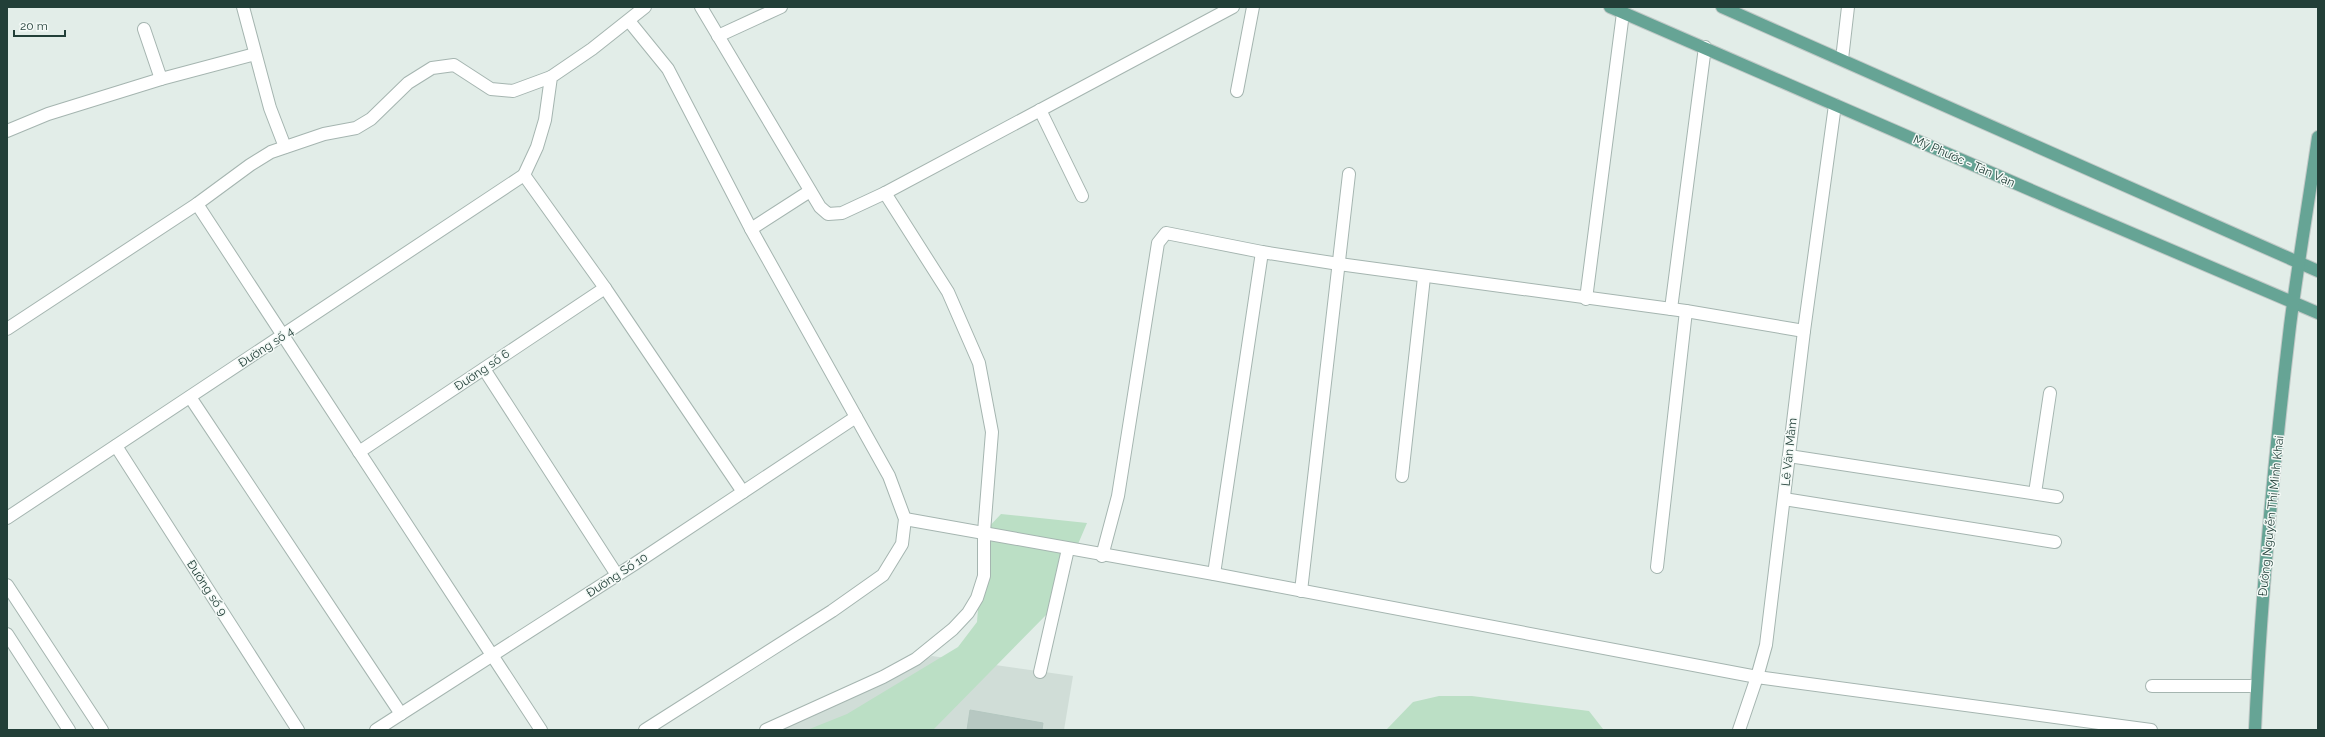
<svg xmlns="http://www.w3.org/2000/svg" width="2325" height="737" font-family="Raleway,sans-serif">
	<style>
		.built { fill: #d0ddd7 }
		.green { fill: #bbdfc5 }
		.building { fill: #b7c8c2; stroke: #b4c7c0 }
		.lines { fill: none; stroke-linecap: round; stroke-linejoin: round }
		.minor-casing { stroke: #a5b5b0; stroke-width: 14 }
		.major-casing { stroke: #c1c9c7; stroke-width: 14 }
		.minor { stroke: #fff; stroke-width: 12 }
		.major { stroke: #66a495; stroke-width: 12 }
		.labels { text-anchor: middle; stroke-width: 3; stroke-linejoin: round; paint-order: stroke }
		.street-label { font-size: 12px; fill: #223f38; stroke: #f3f9f6 }
	</style>
	<rect width="100%" height="100%" fill="#e2ede8"/>
	<!-- built -->
	<polygon class="built" points="932,656 1073,676 1064,730 781,730"/>
	<!-- green -->
	<g class="green">
		<polygon points="1001,514 1087,523 1049,612 933,730 807,730 847,714 958,647 977,622 984,532"/>
		<polygon points="1439,696 1472,696 1589,711 1603,729 1386,730 1413,702"/>
	</g>
	<!-- building -->
	<polygon class="building" points="970,710 1043,723 1042,730 967,730"/>
	<g class="lines">
		<!-- minor casing -->
		<g class="minor-casing">
			<g id="minor">
				<polyline points="243,7 270,108 285,147"/>
				<polyline points="645,7 592,49 551,77 545,120 537,147 524,175 605,288 743,492"/>
				<polyline points="701,7 820,207 828,214 842,213 885,193 1233,7"/>
				<polyline points="629,21 668,69 751,229 889,476 905,519 902,544 883,575 832,611 645,730"/>
				<polyline points="144,29 161,79 255,54"/>
				<polyline points="718,36 781,7"/>
				<polyline points="1842,59 1848,7"/>
				<polyline points="1237,91 1253,7"/>
				<polyline points="1040,110 1082,196"/>
				<polyline points="7,131 48,114 161,79"/>
				<polyline points="197,204 541,730"/>
				<polyline points="751,229 810,191"/>
				<polyline points="1586,299 1623,13"/>
				<polyline points="1671,309 1705,47"/>
				<polyline points="7,329 197,204 250,165 271,152 324,134 356,128 371,119 408,83 432,68 454,65 491,89 513,91 551,77"/>
				<polyline points="484,369 617,575"/>
				<polyline points="190,397 401,714"/>
				<polyline points="116,446 298,730"/>
				<polyline points="359,452 605,288"/>
				<polyline points="1789,456 2057,497"/>
				<polyline points="1402,476 1424,277"/>
				<polyline points="2035,493 2050,393"/>
				<polyline points="1784,499 2055,542"/>
				<polyline points="7,518 524,175"/>
				<polyline points="905,519 1214,574 1757,677 1766,645 1804,331 1835,105"/>
				<polyline points="1102,556 1118,496 1158,243 1166,233 1262,252 1339,264 1686,311 1804,331"/>
				<polyline points="1657,567 1686,311"/>
				<polyline points="1214,574 1262,252"/>
				<polyline points="7,585 102,730"/>
				<polyline points="1301,591 1349,174"/>
				<polyline points="7,634 69,730"/>
				<polyline points="1040,672 1068,549"/>
				<polyline points="2152,686 2257,686"/>
				<polyline points="376,730 636,563 856,417"/>
				<polyline points="766,730 883,677 916,659 953,629 968,613 977,598 984,576 984,532 992,432 979,363 948,292 885,193"/>
				<polyline points="1739,730 1757,677 2151,730"/>
			</g>
		</g>
		<!-- major casing -->
		<g class="major-casing">
			<g id="major">
				<polyline points="1610,7 2063,204 2318,313"/>
				<polyline points="1722,7 2318,271"/>
				<path d="M 2255,730 C 2261,595 2274,460 2290,326 C 2298,263 2309,200 2318,137"/>
			</g>
		</g>
		<!-- minor -->
		<use href="#minor" class="minor"/>
		<!-- major -->
		<use href="#major" class="major"/>
	</g>
	<g class="labels">
		<!-- street labels -->
		<g class="street-label">
			<text transform="translate(1964 161) rotate(24)" y="4">Mỹ Phước - Tân Vạn</text>
			<text transform="translate(266 347) rotate(-33)" y="4">Đường số 4</text>
			<text transform="translate(482 370) rotate(-34)" y="4">Đường số 6</text>
			<text transform="translate(1789 452) rotate(-84)" y="4">Lê Văn Mầm</text>
			<text transform="translate(2271 516) rotate(-84)" y="4">Đường Nguyễn Thị Minh Khai</text>
			<text transform="translate(617 575) rotate(-33)" y="4">Đường Số 10</text>
			<text transform="translate(207 588) rotate(57)" y="4">Đường số 9</text>
		</g>
	</g>
	<!-- border -->
	<rect width="2325" height="737" fill="none" stroke="#223f38" stroke-width="16"/>
	<!-- scale -->
	<path d="M14 30v6h51v-6" fill="none" stroke="#223f38" stroke-width="2"/>
	<text x="20" y="30" font-size="12" fill="#223f38" stroke="#f3f9f6" stroke-width="3" paint-order="stroke">20 m</text>
</svg>
